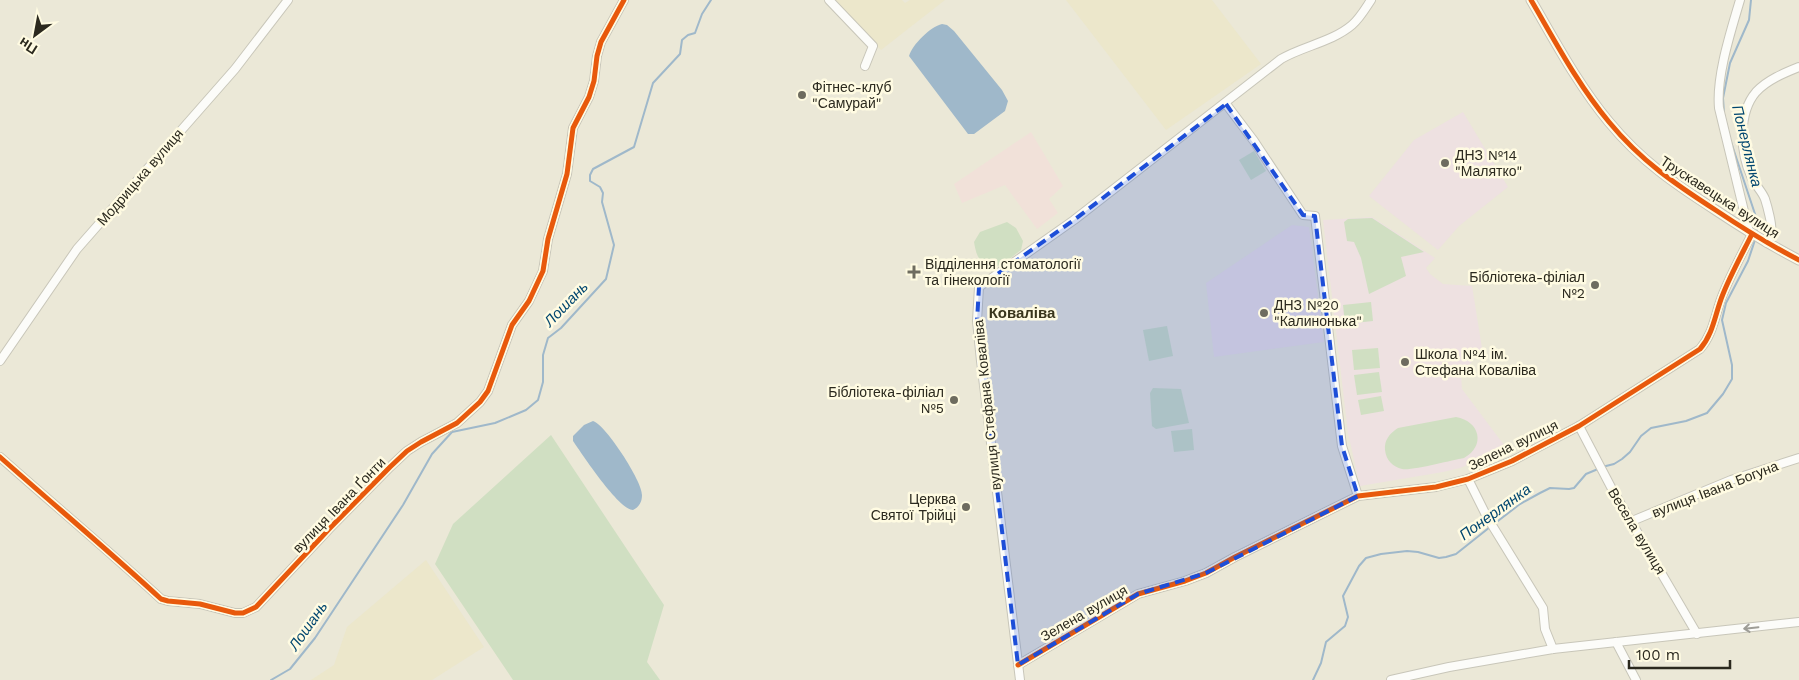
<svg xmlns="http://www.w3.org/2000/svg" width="1799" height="680" font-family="'Work Sans',sans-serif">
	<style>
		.commercial { fill: #f1e1d9 }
		.built { fill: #ece7cb }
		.education { fill: #eee1e1 }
		.green { fill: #d0dfc2 }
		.water { fill: #9fb8ca }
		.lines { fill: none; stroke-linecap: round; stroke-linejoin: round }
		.stream { stroke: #9fb8ca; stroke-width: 2 }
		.minor-casing { stroke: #c8c6b9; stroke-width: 10 }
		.major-casing { stroke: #c8c6b9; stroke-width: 11 }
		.minor { stroke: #fcfcf9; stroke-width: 8 }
		.major { stroke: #fcfcf9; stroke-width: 9 }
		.cycleway-casing { stroke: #fffbe2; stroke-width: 8 }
		.cycleway { stroke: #e8590c; stroke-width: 5 }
		.oneway { stroke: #9e9d96 }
		.marked { fill: #1d4ed8; fill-opacity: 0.2; stroke: #1d4ed8; stroke-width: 4; stroke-dasharray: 10 6; stroke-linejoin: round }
		.poi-dot { fill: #6e6c5f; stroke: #fffbe2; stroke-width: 2 }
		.labels { text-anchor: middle; stroke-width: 5; stroke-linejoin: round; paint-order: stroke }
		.poi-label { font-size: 14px; fill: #2b291e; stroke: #fffbe2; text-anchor: start }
		.street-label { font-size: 14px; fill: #2b291e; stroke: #fffbe2 }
		.water-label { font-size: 15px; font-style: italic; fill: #00466f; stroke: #fffbe2 }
		.neighbourhood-label { font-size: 15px; font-weight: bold; fill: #39351c; stroke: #fffbe2 }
	</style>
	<rect width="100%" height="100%" fill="#ebe8d7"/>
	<!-- commercial -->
	<polygon class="commercial" points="1031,132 1063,186 1049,199 1058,213 1037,229 1005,185 962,203 954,184"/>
	<!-- built -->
	<g class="built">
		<polygon points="832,0 902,0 905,3 910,0 945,0 881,50"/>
		<polygon points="1066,0 1212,0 1261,64 1166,130"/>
		<polygon points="426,560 484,647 432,680 311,680 334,665 347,627"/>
	</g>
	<!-- education -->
	<g class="education">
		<polygon points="1463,112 1508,187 1459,226 1438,250 1369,196 1414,140"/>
		<polygon points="1372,217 1435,258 1426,268 1430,274 1443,284 1472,286 1482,348 1461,376 1462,389 1507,449 1460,468 1443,472 1360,486 1348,433 1323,220"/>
		<polygon points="1292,225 1309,227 1324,342 1214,357 1206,283"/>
	</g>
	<!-- green -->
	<g class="green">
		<polygon points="1254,151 1266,171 1251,180 1239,160"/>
		<polygon points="1372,218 1424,252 1401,257 1406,276 1369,294 1361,258 1354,242 1347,241 1344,222 1348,219"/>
		<path d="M 1007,222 L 1016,228 L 1023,241 L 1021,250 C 1009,259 990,278 979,258 C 976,254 975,247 974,242 L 980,232 Z"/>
		<polygon points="1371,302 1373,321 1345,324 1343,305"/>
		<polygon points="1167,326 1173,356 1149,361 1143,330"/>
		<polygon points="1378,348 1380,368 1354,370 1352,350"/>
		<polygon points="1379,372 1382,392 1357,395 1354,375"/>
		<polygon points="1153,388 1181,389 1189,423 1156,429 1152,426 1150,393"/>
		<polygon points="1381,396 1384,411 1361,415 1358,400"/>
		<path d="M 1456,417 C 1480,421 1486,446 1464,458 C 1452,460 1412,471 1402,469 C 1393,467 1386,460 1385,450 C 1384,440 1390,433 1398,428 Z"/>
		<polygon points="1192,429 1194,450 1174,452 1171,431"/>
		<polygon points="551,435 664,605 647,662 660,680 513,680 435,564 453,524"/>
	</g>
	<!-- water -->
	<g class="water">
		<path d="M 942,24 L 947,25 L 954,31 L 1002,90 L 1008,101 L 1005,111 L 974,134 L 968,134 L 965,130 L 909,56 C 913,44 930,27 942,24 Z"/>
		<path d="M 593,421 C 605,424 643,482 642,495 C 642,502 639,507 633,510 C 619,510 582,454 573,441 L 573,436 L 584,425 Z"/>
	</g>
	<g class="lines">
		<!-- stream -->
		<g class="stream">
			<polyline points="1751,0 1749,20 1730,63 1723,98 1724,114 1730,139 1757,220 1757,233"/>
			<polyline points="1602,467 1614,464 1622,459 1630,452 1641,436 1651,428 1686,421 1707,413 1723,394 1732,379 1732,365 1722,320 1726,303 1748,261 1755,240"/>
			<polyline points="1494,524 1520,504 1540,493 1550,488 1569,489 1574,488 1586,474 1598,469"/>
			<polyline points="271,680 290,669 315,638 403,505 432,454 452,432 495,423 526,410 538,400 543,382 543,355 548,338 561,328 606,279 614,245 602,202 603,193 600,187 590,181 590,175 593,169 634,147 653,83 680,54 682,40 688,35 695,33 702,14 711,0"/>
			<polyline points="1313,680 1321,663 1326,642 1345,626 1348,617 1343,596 1359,566 1366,558 1381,554 1407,551 1418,552 1439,558 1446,557 1456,554 1490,527"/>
		</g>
		<!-- minor casing -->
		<g class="minor-casing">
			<g id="minor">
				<polyline points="829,0 873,46 865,66"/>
				<path d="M 1740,0 C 1731,31 1716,76 1719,108 L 1749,232"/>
				<polyline points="1226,104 1254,141 1303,215 1315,216 1342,446 1358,496"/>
				<path d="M 1767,243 C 1768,240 1771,236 1771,232 C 1773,227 1767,205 1765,199 C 1762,191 1754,184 1751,176 C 1740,152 1738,113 1756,92 C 1767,80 1784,73 1799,67"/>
				<polyline points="0,361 77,249 235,69 288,0"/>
				<polyline points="1579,426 1612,489 1697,634"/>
				<path d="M 0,457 C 54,505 108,550 161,599 L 168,601 L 200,604 L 235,613 L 243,613 L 256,607 L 329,529 L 390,467 L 407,451 L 421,442 L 457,423 L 480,402 L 488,391 L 512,325 L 529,301 L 543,271 L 548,239 L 567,174 L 573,128 L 589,97 L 594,81 L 597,56 L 601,42 L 624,0"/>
				<polyline points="1468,479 1487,517 1543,608 1545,629 1553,649"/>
				<polyline points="1632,521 1731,480 1799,458"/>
				<polyline points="1616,642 1636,680"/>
				<path d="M 1018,665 L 1138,594 L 1185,581 L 1206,573 L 1235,557 L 1358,496 L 1436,487 L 1468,479 L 1512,461 L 1579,426 L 1700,349 C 1714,333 1715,313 1723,294 C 1731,274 1742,254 1752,234"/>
				<path d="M 1020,680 L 981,361 L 977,321 L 979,287 L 1074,220 L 1281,59 C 1303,46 1332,42 1352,25 C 1360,18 1365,9 1371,0"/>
				<polyline points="1391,680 1449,667 1553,649 1799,622"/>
			</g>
		</g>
		<!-- major casing -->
		<g class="major-casing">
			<path id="major" d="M 1531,0 C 1555,41 1578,85 1609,122 C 1641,161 1675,184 1717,211 C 1744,229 1770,245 1799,260"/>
		</g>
		<!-- minor -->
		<use href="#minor" class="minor"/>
		<!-- major -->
		<use href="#major" class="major"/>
		<!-- cycleway casing -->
		<g class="cycleway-casing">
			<g id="cycleway">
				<path d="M 1531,0 C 1555,41 1578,85 1609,122 C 1641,161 1675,184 1717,211 C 1744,229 1770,245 1799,260"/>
				<path d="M 0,457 C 54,505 108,550 161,599 L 168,601 L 200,604 L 235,613 L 243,613 L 256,607 L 329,529 L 390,467 L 407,451 L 421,442 L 457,423 L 480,402 L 488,391 L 512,325 L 529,301 L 543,271 L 548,239 L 567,174 L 573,128 L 589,97 L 594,81 L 597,56 L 601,42 L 624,0"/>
				<path d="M 1018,665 L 1138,594 L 1185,581 L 1206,573 L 1235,557 L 1358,496 L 1436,487 L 1468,479 L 1512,461 L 1579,426 L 1700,349 C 1714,333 1715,313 1723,294 C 1731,274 1742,254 1752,234"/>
			</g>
		</g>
		<!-- cycleway -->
		<use href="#cycleway" class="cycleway"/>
	</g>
	<!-- one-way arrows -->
	<defs><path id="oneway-shaft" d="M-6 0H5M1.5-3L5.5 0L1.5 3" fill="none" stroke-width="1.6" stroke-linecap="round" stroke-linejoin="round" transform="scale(1.25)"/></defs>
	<use class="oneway" href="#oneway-shaft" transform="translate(1751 628) rotate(174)"/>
	<!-- marked area -->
	<path class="marked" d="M 1226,104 L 1303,215 L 1315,216 L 1342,446 L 1358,496 L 1206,573 L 1138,594 L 1018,665 L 977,321 L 979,287 L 1074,220 Z"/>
	<!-- markers -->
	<g class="poi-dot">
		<circle cx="802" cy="95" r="5"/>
		<circle cx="1445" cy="163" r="5"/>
		<path d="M911.5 264.5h5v5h5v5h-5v5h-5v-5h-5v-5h5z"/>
		<circle cx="1595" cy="285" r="5"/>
		<circle cx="1264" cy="313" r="5"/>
		<circle cx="1405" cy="362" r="5"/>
		<circle cx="954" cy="400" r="5"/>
		<circle cx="966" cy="507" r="5"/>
	</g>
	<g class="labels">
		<!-- poi labels -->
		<g class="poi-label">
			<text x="812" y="92">Фітнес-клуб<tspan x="812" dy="16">"Самурай"</tspan></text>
			<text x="1455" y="160">ДНЗ №14<tspan x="1455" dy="16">"Малятко"</tspan></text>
			<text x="925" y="269">Відділення стоматології<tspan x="925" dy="16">та гінекології</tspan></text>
			<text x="1585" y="282" text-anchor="end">Бібліотека-філіал<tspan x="1585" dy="16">№2</tspan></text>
			<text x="1274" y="310">ДНЗ №20<tspan x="1274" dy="16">"Калинонька"</tspan></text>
			<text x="1415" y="359">Школа №4 ім.<tspan x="1415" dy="16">Стефана Коваліва</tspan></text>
			<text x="944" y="397" text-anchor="end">Бібліотека-філіал<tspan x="944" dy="16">№5</tspan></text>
			<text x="956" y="504" text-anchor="end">Церква<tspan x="956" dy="16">Святої Трійці</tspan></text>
		</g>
		<!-- street labels -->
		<g class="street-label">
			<text transform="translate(140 177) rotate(-49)" y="5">Модрицька вулиця</text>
			<text transform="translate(1720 197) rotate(33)" y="5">Трускавецька вулиця</text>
			<text transform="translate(987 405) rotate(-96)" y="5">вулиця Стефана Коваліва</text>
			<text transform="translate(1513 445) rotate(-26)" y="5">Зелена вулиця</text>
			<text transform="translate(1715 489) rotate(-21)" y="5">вулиця Івана Богуна</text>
			<text transform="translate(339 505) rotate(-46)" y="5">вулиця Івана Ґонти</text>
			<text transform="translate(1637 531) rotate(59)" y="5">Весела вулиця</text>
			<text transform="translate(1084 613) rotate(-30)" y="5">Зелена вулиця</text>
		</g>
		<!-- water labels -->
		<g class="water-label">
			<text transform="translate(1747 146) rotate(76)" y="5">Понерлянка</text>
			<text transform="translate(566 304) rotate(-46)" y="5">Лошань</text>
			<text transform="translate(1495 512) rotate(-36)" y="5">Понерлянка</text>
			<text transform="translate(308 626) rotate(-55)" y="5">Лошань</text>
		</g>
		<!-- neighbourhood labels -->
		<g class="neighbourhood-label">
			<text x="1022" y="318">Коваліва</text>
		</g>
	</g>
	<!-- north arrow -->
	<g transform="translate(35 35) rotate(212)" stroke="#fffbe2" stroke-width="4" paint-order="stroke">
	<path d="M0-4L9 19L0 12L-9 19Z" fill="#2b291e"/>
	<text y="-8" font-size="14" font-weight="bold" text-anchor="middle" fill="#2b291e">Пн</text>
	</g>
	<!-- scale -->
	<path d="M1629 660v8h101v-8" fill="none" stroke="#2b291e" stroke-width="2.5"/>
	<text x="1636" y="660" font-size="15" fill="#2b291e" stroke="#fffbe2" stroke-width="4" paint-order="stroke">100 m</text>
</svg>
